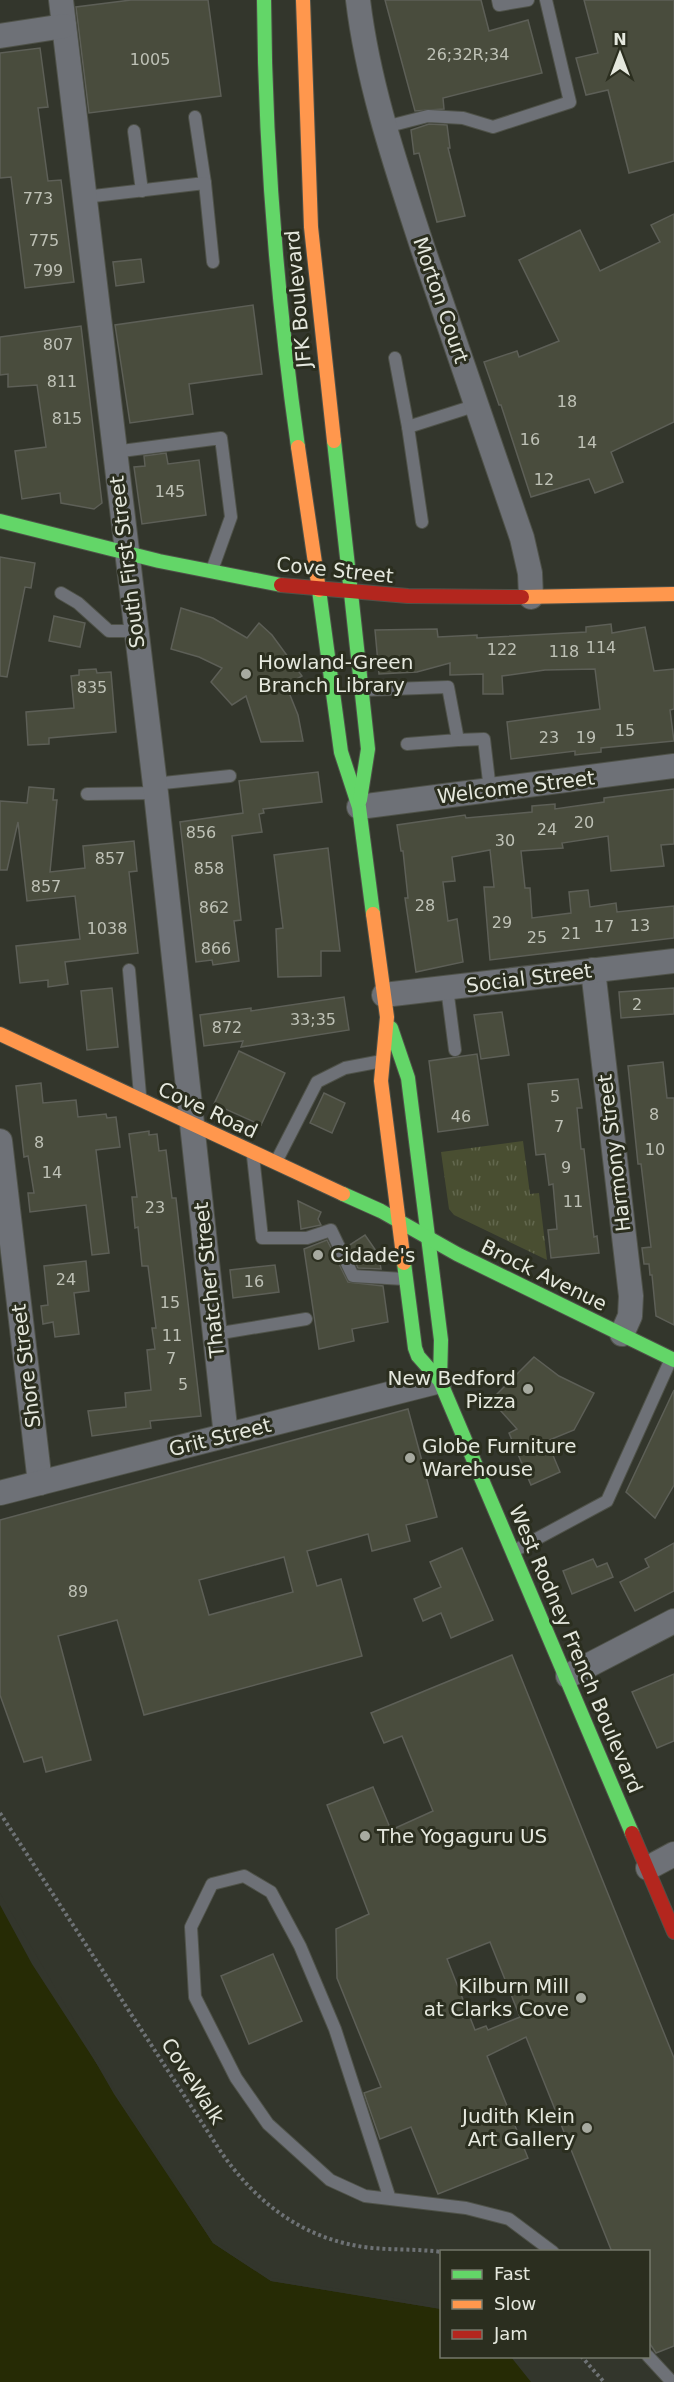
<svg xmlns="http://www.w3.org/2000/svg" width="674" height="2382" font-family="'DejaVu Sans',sans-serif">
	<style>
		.grass { fill: url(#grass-tufts) }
		.water { fill: #262b05 }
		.pier { fill: #33362c }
		.building { fill: #494c3d; stroke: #5d5f57; stroke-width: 1.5; fill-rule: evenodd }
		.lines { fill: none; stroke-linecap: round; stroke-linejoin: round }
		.lane-casing { stroke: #4f5249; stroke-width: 14 }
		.street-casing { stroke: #4f5249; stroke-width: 26 }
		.fast-casing { stroke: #4f5249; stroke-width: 16 }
		.slow-casing { stroke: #4f5249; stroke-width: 16 }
		.jam-casing { stroke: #4f5249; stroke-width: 16 }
		.path { stroke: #6e7275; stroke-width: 4; stroke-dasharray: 3 3; stroke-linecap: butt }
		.lane { stroke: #6e7177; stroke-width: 12 }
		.street { stroke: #6e7177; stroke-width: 24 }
		.fast { stroke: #63d668; stroke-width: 14 }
		.slow { stroke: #ff974d; stroke-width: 14 }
		.jam { stroke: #b3261e; stroke-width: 14 }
		.poi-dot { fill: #a7aaa0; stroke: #2b2e1f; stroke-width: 2 }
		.labels { text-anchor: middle; stroke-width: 6; stroke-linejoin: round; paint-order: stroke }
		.number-label { font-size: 16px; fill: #bec1b6 }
		.street-label { font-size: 20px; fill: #e5e8de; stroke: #2b2e1f }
		.poi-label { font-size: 20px; fill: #e5e8de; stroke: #2b2e1f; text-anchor: start }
	</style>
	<defs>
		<pattern id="grass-tufts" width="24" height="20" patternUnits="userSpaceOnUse" patternTransform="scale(1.5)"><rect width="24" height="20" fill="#494e31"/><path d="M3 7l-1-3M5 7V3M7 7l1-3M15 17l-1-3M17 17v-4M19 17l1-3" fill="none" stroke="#63684e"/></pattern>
	</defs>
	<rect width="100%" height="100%" fill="#33362c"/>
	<!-- grass -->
	<polygon class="grass" points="523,1141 530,1194 539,1193 547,1260 454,1215 449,1209 441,1152"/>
	<!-- water -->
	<polygon class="water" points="0,1896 114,2094 213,2243 271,2281 441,2309 442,2356 511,2357 531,2382 0,2382"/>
	<!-- pier -->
	<polygon class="pier" points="0,1893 116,2092 215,2241 272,2278 442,2306 441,2309 271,2281 213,2243 32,1964 0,1905"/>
	<!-- building -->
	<g class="building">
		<polygon points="131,0 208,0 221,96 89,113 76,7"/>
		<polygon points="385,0 481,0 489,31 528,20 542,73 443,98 444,109 415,111"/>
		<polygon points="584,0 674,0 674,161 629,173 608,90 586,95 576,58 598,53"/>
		<polygon points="40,48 48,107 38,108 48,181 61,180 74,282 25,288 11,177 0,178 0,53"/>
		<polygon points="429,124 447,125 450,148 448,148 465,216 437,222 419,153 414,154 411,130"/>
		<polygon points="674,214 674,422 611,452 623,482 595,493 589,479 531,497 501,405 499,405 484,362 517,351 519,357 559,341 519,260 580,230 600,271 660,242 651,225"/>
		<polygon points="141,259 144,282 116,286 113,262"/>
		<polygon points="253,305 262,374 189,384 193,414 130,423 115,325"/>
		<polygon points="81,326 102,503 94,509 61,503 60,493 22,499 15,451 46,447 37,385 8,387 8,374 0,375 0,337"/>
		<polygon points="166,453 168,464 199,460 206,515 142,524 134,467 145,466 144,456"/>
		<polygon points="0,557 35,563 31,588 25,587 7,677 0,676"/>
		<polygon points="181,608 213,618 247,638 259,623 272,635 302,676 286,685 298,715 303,741 261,742 246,696 232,705 211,682 222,668 199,657 171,649"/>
		<polygon points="54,616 85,623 80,647 49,641"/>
		<polygon points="611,624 612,633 645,627 654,671 674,669 674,709 670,710 674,741 601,748 601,752 575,755 575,751 511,759 507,722 600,709 595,669 545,670 502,676 503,694 483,694 483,674 450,675 450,663 417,672 379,674 375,630 437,629 438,637 477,635 477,638 586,632 586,627"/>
		<polygon points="96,669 97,673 111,672 116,732 49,738 49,744 28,745 26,712 74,708 71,676 79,675 79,670"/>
		<polygon points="318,772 322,802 263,809 264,813 259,814 262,832 232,836 241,920 234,921 239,961 213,965 212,960 196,962 180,822 243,813 239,781"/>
		<polygon points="29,787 54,789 53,800 57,800 50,872 85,868 83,846 134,841 137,871 129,872 138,953 65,962 68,984 48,987 48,980 20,983 16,946 80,939 75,896 27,901 18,822 7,870 0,870 0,801 27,803"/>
		<polygon points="674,789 674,844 661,845 664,866 611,871 608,836 562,843 563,848 521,851 525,888 530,888 532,918 571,913 569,892 588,890 590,907 616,903 617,912 674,906 674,938 490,960 484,887 494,887 490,850 452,857 455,881 443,882 448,921 457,919 463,962 416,972 405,898 408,898 403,851 401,851 397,825 465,815 466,818 532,812 532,806 555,804 555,809 604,802 604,798"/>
		<polygon points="328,848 340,951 321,951 321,976 278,977 276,929 283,928 274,855"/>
		<polygon points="112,988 118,1047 87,1050 81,991"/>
		<polygon points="674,988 674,1014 621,1018 619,992"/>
		<polygon points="344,997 349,1030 241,1047 243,1041 204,1046 200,1015 251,1008 251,1011"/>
		<polygon points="502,1012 509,1055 481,1059 474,1015"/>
		<polygon points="239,1051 285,1073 261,1125 214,1104"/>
		<polygon points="477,1054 488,1125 438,1132 429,1061"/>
		<polygon points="663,1062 667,1098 674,1098 674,1325 656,1316 652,1275 650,1275 649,1264 644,1264 642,1248 651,1247 641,1164 638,1164 628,1066"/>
		<polygon points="578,1079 582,1108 577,1108 581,1149 584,1149 594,1237 597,1236 599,1253 551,1258 548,1230 557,1229 553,1184 549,1185 545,1154 536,1155 528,1084"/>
		<polygon points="41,1083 43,1103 76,1100 78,1117 106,1114 107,1118 116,1117 120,1147 96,1150 109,1253 92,1255 86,1205 30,1212 28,1193 34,1193 28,1156 24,1157 16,1086"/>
		<polygon points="324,1093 345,1103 332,1133 310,1123"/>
		<polygon points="149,1131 149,1135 157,1134 159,1151 166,1150 172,1198 176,1198 201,1416 150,1421 151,1428 92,1436 88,1411 126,1407 125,1393 151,1390 147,1350 155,1349 152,1328 156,1328 148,1266 142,1266 138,1227 135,1228 132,1197 137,1197 129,1134"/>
		<polygon points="298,1201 321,1212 318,1219 321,1225 301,1229"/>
		<polygon points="365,1235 383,1261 380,1263 381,1269 358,1268 348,1246"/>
		<polygon points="327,1240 348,1282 383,1286 388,1322 352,1329 354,1341 319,1349 304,1249"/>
		<polygon points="86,1261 89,1291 74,1293 79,1334 55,1337 53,1322 43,1324 41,1306 48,1305 44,1266"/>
		<polygon points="275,1265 279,1292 233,1298 230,1270"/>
		<polygon points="534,1357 559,1376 594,1393 574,1430 547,1441 560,1472 531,1485 509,1433 517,1429 491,1400"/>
		<polygon points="674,1390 674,1485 655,1518 626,1492"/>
		<path d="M 408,1409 L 437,1517 L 406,1525 L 410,1541 L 372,1551 L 368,1534 L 307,1551 L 317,1586 L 341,1579 L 362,1656 L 144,1715 L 117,1620 L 58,1636 L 91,1760 L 46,1772 L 42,1757 L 24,1762 L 0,1695 L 0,1520 ZM 284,1557 L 293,1592 L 209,1615 L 199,1580 Z"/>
		<polygon points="674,1543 674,1591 635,1611 620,1582 649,1567 645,1559"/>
		<polygon points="462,1548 493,1620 451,1638 441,1613 423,1621 414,1599 441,1587 430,1562"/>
		<polygon points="593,1559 597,1567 607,1563 613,1577 572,1594 563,1571"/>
		<path d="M 512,1655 L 674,2058 L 674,2346 L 656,2353 L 648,2341 L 648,2252 L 612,2252 L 526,2037 L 487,2056 L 528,2158 L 438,2194 L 411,2127 L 380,2139 L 364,2093 L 381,2087 L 337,1978 L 336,1929 L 369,1914 L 327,1805 L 373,1787 L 391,1830 L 433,1811 L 402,1736 L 384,1743 L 371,1713 ZM 490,1942 L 520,2017 L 488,2030 L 486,2026 L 475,2030 L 447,1959 Z"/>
		<polygon points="674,1674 674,1741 657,1748 632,1692"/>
		<polygon points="273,1954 302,2021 249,2044 221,1976"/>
	</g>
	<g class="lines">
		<!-- lane casing -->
		<g class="lane-casing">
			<g id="lane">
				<polyline points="498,0 499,5 528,0"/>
				<polyline points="195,117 205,183"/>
				<polyline points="385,127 428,116 463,118 493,127 570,102 546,0"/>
				<polyline points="134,131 142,191"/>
				<polyline points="85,197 205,183 213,262"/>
				<polyline points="395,358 408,427"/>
				<polyline points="114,452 221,438 231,517 212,570"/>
				<polyline points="422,522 408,427 477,405"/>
				<polyline points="61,593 78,603 109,631 135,631"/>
				<polyline points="364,690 448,687 458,740 407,744"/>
				<polyline points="458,740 484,739 490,790"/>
				<polyline points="154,784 230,776"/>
				<polyline points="87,794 156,793"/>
				<polyline points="129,970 140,1095"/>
				<polyline points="447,988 455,1050"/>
				<polyline points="253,1156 262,1238 307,1238 331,1230 353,1276 404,1279"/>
				<polyline points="277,1160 317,1082 345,1068 382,1061"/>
				<polyline points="215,1334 306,1319"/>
				<polyline points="514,1551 607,1501 671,1359"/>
				<polyline points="390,2199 335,2029 300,1946 271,1892 244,1876 212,1884 191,1927 195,1997 236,2078 268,2124 330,2180 365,2196 466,2208 509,2219 553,2252"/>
				<polyline points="648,2356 672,2382"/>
			</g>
		</g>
		<!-- street casing -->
		<g class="street-casing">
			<g id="street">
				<polyline points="61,0 156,793 226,1436"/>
				<path d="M 358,0 C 368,84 396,166 422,246 C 455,343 489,440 522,538 L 530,573 L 531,597"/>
				<polyline points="0,36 64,26"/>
				<polyline points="359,807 674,766"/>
				<polyline points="593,970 631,1296 630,1316 622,1334"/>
				<polyline points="384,995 674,961"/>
				<polyline points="0,1141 40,1483"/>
				<polyline points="0,1493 440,1381"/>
				<polyline points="568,1676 674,1621"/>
				<polyline points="648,1868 674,1854"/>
			</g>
		</g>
		<!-- fast casing -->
		<g class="fast-casing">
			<g id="fast">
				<path d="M 264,0 C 265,150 277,299 298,447"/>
				<polyline points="334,441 351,593"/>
				<polyline points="0,521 159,561 281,585"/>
				<polyline points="319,590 341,752 359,807 373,914"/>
				<polyline points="351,593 368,749 360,800"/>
				<polyline points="391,1028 408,1078 441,1340 440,1381"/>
				<polyline points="343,1194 381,1211 457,1254 674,1360"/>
				<polyline points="404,1263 415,1348 418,1356 440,1381 632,1833"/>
			</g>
		</g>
		<!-- slow casing -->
		<g class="slow-casing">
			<g id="slow">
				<polyline points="303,0 311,227 334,441"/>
				<polyline points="298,447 319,590"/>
				<polyline points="522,597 674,594"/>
				<polyline points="373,914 387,1017 381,1081 404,1263"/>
				<polyline points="0,1034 343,1194"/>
			</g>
		</g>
		<!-- jam casing -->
		<g class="jam-casing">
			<g id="jam">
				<polyline points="281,585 408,596 522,597"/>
				<polyline points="632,1833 674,1932"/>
			</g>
		</g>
		<!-- path -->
		<g class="path">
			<path d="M 0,1813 L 221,2152 C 258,2205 306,2241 372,2248 C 395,2250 418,2249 442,2252"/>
			<polyline points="581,2356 604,2382"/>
		</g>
		<!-- lane -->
		<use href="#lane" class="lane"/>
		<!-- street -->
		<use href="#street" class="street"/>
		<!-- fast -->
		<use href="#fast" class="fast"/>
		<!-- slow -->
		<use href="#slow" class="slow"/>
		<!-- jam -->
		<use href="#jam" class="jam"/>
	</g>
	<!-- markers -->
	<g class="poi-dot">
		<circle cx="246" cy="674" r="6"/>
		<circle cx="318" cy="1255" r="6"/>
		<circle cx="528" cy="1389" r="6"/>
		<circle cx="410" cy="1458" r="6"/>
		<circle cx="365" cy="1836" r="6"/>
		<circle cx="581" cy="1998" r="6"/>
		<circle cx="587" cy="2128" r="6"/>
	</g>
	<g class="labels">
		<!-- number labels -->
		<g class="number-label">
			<text x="468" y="60">26;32R;34</text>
			<text x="150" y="65">1005</text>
			<text x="38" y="204">773</text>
			<text x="44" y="246">775</text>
			<text x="48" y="276">799</text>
			<text x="58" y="350">807</text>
			<text x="62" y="387">811</text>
			<text x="567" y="407">18</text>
			<text x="67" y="424">815</text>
			<text x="530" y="445">16</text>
			<text x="587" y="448">14</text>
			<text x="544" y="485">12</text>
			<text x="170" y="497">145</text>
			<text x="601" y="653">114</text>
			<text x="502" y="655">122</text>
			<text x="564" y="657">118</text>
			<text x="92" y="693">835</text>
			<text x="625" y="736">15</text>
			<text x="549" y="743">23</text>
			<text x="586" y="743">19</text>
			<text x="584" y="828">20</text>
			<text x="547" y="835">24</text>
			<text x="201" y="838">856</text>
			<text x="505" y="846">30</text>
			<text x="110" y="864">857</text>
			<text x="209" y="874">858</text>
			<text x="46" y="892">857</text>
			<text x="425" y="911">28</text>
			<text x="214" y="913">862</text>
			<text x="502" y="928">29</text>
			<text x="640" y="931">13</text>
			<text x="604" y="932">17</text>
			<text x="107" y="934">1038</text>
			<text x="571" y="939">21</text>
			<text x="537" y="943">25</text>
			<text x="216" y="954">866</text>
			<text x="637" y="1010">2</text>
			<text x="313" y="1025">33;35</text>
			<text x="227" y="1033">872</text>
			<text x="555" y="1102">5</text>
			<text x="654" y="1120">8</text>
			<text x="461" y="1122">46</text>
			<text x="559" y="1132">7</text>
			<text x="39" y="1148">8</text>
			<text x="655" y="1155">10</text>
			<text x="566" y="1173">9</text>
			<text x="52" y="1178">14</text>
			<text x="573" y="1207">11</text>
			<text x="155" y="1213">23</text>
			<text x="66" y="1285">24</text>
			<text x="254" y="1287">16</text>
			<text x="170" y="1308">15</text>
			<text x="172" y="1341">11</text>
			<text x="171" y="1364">7</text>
			<text x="183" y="1390">5</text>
			<text x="78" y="1597">89</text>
		</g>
		<!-- street labels -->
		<g class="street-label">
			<text transform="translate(298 299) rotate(-95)" y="7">JFK Boulevard</text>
			<text transform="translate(441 300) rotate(71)" y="7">Morton Court</text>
			<text transform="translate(127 562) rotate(-97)" y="7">South First Street</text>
			<text transform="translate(335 570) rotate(6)" y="7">Cove Street</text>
			<text transform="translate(516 787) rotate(-7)" y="7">Welcome Street</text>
			<text transform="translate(529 978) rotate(-7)" y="7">Social Street</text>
			<text transform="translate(208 1110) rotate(25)" y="7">Cove Road</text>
			<text transform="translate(614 1153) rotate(-97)" y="7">Harmony Street</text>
			<text transform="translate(544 1275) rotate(26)" y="7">Brock Avenue</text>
			<text transform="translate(209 1280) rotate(-96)" y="7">Thatcher Street</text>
			<text transform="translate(26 1366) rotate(-97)" y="7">Shore Street</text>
			<text transform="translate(220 1437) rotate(-14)" y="7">Grit Street</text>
			<text transform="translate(576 1649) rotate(67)" y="7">West Rodney French Boulevard</text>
			<text transform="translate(193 2081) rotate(57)" y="7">CoveWalk</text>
		</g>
		<!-- poi labels -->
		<g class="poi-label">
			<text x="258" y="669">Howland-Green<tspan x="258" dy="23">Branch Library</tspan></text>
			<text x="330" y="1262">Cidade's</text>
			<text x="516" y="1385" text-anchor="end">New Bedford<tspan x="516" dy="23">Pizza</tspan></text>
			<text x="422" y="1453">Globe Furniture<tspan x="422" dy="23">Warehouse</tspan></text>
			<text x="377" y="1843">The Yogaguru US</text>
			<text x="569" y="1993" text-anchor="end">Kilburn Mill<tspan x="569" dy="23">at Clarks Cove</tspan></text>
			<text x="575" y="2123" text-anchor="end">Judith Klein<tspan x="575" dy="23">Art Gallery</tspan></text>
		</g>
	</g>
	<!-- legend -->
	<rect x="440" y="2250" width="210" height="108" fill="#2b2e1f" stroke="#75786b" stroke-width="1.5"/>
	<rect x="452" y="2270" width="30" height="9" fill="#63d668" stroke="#75786b" stroke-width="1.5"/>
	<text x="494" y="2280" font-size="18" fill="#e5e8de">Fast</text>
	<rect x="452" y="2300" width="30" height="9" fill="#ff974d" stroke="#75786b" stroke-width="1.5"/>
	<text x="494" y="2310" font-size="18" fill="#e5e8de">Slow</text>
	<rect x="452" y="2330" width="30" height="9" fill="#b3261e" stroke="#75786b" stroke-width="1.5"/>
	<text x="494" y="2340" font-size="18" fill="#e5e8de">Jam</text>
	<!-- north arrow -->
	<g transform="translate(620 54)" stroke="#2b2e1f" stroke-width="4.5" paint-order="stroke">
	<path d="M0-4.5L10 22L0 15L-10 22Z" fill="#e5e8de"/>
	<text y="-9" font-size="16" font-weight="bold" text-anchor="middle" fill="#e5e8de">N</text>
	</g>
</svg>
